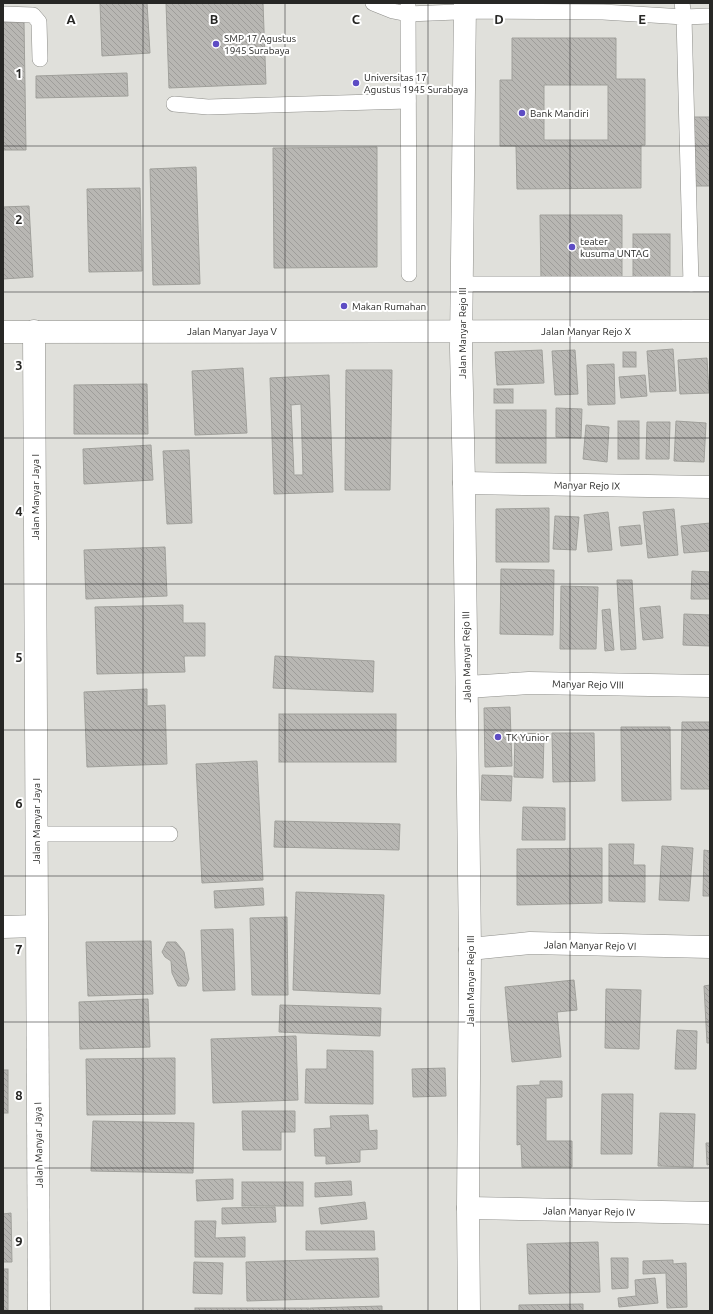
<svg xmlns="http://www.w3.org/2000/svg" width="713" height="1314" font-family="Ubuntu,sans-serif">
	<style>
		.building { fill: url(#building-back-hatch); stroke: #a0a09b; fill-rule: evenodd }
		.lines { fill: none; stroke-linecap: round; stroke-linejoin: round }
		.service-casing { stroke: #8e8e8a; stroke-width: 16 }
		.minor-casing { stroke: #8e8e8a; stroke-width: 23 }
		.service { stroke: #fff; stroke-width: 15 }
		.minor { stroke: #fff; stroke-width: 22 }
		.grid { fill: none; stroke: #272725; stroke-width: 1; stroke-opacity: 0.55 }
		.poi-dot { fill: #5d4cc4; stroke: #fff; stroke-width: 1.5 }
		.labels { text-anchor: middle; stroke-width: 4; stroke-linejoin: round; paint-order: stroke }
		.poi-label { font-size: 10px; fill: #272725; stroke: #fff; text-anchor: start }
		.street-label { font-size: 10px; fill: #272725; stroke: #fff }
		.grid-label { font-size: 13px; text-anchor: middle; font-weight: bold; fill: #272725; stroke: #fff; stroke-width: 4; stroke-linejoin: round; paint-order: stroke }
	</style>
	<defs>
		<pattern id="building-back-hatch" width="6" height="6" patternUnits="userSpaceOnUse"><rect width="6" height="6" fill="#b8b7b3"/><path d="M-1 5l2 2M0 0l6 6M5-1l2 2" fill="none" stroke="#9e9d9a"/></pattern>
	</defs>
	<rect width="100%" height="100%" fill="#e0e0db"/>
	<!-- building -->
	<g class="building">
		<polygon points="100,3 147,3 150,53 102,56"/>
		<polygon points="166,3 263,3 266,84 169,88"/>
		<polygon points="3,22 24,22 26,150 3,150"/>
		<path d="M 512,38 L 616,38 L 616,79 L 645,79 L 645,145 L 641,145 L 641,188 L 517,189 L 516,146 L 500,146 L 500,80 L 512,80 ZM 544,85 L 608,85 L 608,140 L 544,140 Z"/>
		<polygon points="127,73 128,96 36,98 36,76"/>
		<rect x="692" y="117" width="18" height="69"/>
		<polygon points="377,147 377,267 274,268 273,148"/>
		<polygon points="196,167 200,284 153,285 150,169"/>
		<polygon points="140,188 142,271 89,272 87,189"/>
		<polygon points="29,206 33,277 3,279 3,207"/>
		<polygon points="540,215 622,215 622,281 541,281"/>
		<rect x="633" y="234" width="37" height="43"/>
		<polygon points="673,349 676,391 650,392 647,351"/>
		<polygon points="542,350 544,383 497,385 495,352"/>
		<polygon points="575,350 578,394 555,395 552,351"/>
		<rect x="623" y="352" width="13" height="15"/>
		<polygon points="707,358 709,393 680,394 678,360"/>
		<polygon points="614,364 615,404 588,405 587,365"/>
		<polygon points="243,368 247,433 195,435 192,371"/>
		<polygon points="346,370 392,370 390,490 345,490"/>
		<path d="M 329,375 L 333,492 L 274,494 L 270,378 ZM 301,404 L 303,475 L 294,475 L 291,405 Z"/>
		<polygon points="645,375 647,396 621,398 619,377"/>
		<polygon points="147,384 148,434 74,434 74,385"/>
		<rect x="494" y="389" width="19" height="14"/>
		<polygon points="556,408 582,409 581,438 556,437"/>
		<rect x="496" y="410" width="50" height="53"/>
		<rect x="618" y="421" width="21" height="38"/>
		<polygon points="676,421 706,423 704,462 674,461"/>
		<polygon points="647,422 670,422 669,459 646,459"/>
		<polygon points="586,425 609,427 607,462 583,459"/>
		<polygon points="151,445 153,480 84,484 83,449"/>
		<polygon points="189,450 192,523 167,524 163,451"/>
		<polygon points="549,508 549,562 496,562 496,509"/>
		<polygon points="674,509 678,555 648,558 643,512"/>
		<polygon points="608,512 612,550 588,552 584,515"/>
		<polygon points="555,516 579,517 576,550 553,549"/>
		<polygon points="710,523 710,551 684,553 681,526"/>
		<polygon points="640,525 642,544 621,546 619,527"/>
		<polygon points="165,547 167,596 86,599 84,550"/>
		<polygon points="501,569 554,570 553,635 500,634"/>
		<polygon points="692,571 710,572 710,599 691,599"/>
		<polygon points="617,580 632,580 636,649 621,650"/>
		<polygon points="561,586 598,587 596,649 560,649"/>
		<polygon points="183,605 183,623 205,623 205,656 184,656 185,672 97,674 95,607"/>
		<polygon points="660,606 663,638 643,640 640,608"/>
		<polygon points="610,609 614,650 605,651 602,610"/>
		<polygon points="684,614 710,615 710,646 683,645"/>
		<polygon points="275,656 374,661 373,692 273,688"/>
		<polygon points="147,689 147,706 165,705 167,764 87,767 84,692"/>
		<polygon points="510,707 512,766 485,767 484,708"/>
		<rect x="279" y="714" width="117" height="48"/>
		<polygon points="682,722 710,722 710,789 681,789"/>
		<polygon points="621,727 670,727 671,800 622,801"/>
		<polygon points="515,733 544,734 543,778 514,777"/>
		<polygon points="552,733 594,733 595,781 553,782"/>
		<polygon points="257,761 263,880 202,883 196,764"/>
		<polygon points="482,775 512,776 511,801 481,800"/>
		<polygon points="523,807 565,808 565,840 522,840"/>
		<polygon points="275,821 400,824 399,850 274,847"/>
		<polygon points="609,844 634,844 633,865 645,865 645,902 609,901"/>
		<polygon points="662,846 693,848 689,901 659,900"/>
		<polygon points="602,848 602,903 517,905 517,849"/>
		<polygon points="704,850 710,851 710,896 703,896"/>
		<polygon points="263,888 264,905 215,908 214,891"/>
		<polygon points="296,892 384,895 380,994 293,990"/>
		<polygon points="287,917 288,995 252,995 250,918"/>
		<polygon points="233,929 235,990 203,991 201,930"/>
		<polygon points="151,941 153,994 88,996 86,942"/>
		<polygon points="167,942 176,942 184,952 189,979 186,986 178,986 172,973 171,961 165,957 162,952"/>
		<polygon points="574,980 577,1010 557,1012 561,1057 512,1062 505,987"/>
		<polygon points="710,985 710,1043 707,1043 704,986"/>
		<polygon points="606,989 641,990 639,1049 605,1048"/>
		<polygon points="148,999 150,1047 80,1049 79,1002"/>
		<polygon points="280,1005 381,1008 380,1036 279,1032"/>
		<polygon points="677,1030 697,1031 696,1069 675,1069"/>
		<polygon points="296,1036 298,1100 213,1103 211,1039"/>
		<polygon points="327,1050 373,1051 373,1104 305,1103 306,1069 327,1069"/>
		<polygon points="175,1058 175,1114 87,1115 86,1059"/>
		<polygon points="445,1068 446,1096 413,1097 412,1069"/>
		<rect x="3" y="1070" width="5" height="43"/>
		<polygon points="540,1081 562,1081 562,1097 546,1098 546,1141 572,1141 572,1167 522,1167 521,1144 517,1145 517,1086 540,1085"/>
		<polygon points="602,1094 633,1094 632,1154 601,1154"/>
		<polygon points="242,1111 295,1111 295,1132 281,1132 281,1150 243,1150"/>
		<polygon points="660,1113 695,1114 693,1167 658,1166"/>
		<polygon points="368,1115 369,1131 377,1130 377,1149 360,1150 360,1162 326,1164 326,1156 315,1156 314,1129 331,1128 330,1116"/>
		<polygon points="93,1121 194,1123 193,1173 91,1171"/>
		<polygon points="706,1143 710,1143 710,1164 707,1165"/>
		<polygon points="233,1179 233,1199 197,1201 196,1180"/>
		<polygon points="351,1181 352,1195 315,1197 315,1183"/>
		<rect x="242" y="1182" width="61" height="24"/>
		<polygon points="365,1202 367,1219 321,1224 319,1208"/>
		<polygon points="275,1207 276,1222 222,1224 222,1208"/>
		<polygon points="11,1213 12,1262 3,1262 3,1214"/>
		<polygon points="195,1221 216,1221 215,1238 245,1237 245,1257 195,1257"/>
		<polygon points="306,1231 374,1231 375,1250 306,1250"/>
		<polygon points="598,1242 600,1292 529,1294 527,1244"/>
		<polygon points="378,1258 379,1297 247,1301 246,1262"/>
		<polygon points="611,1258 628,1258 628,1288 612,1289"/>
		<polygon points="673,1260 673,1264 686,1263 687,1307 667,1308 666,1273 643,1274 643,1261"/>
		<polygon points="194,1262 223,1263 222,1294 193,1293"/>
		<rect x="3" y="1269" width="5" height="41"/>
		<polygon points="655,1278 658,1303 619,1307 618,1298 636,1296 635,1280"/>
		<polygon points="583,1304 583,1311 519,1311 519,1305"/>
		<polygon points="382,1306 382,1311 310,1311 310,1308"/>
		<rect x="195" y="1308" width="114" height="3"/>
	</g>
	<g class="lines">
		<!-- service casing -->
		<g class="service-casing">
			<g id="service">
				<polyline points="373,3 393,11 408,14 481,11 603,12 684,17 691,284 710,284"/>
				<polyline points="682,3 684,17 710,16"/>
				<polyline points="408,5 409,274"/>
				<polyline points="3,14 33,15 39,22 40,59"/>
				<polyline points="174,104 208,107 408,101"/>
				<polyline points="462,284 691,284"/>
				<polyline points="36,834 170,834"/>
			</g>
		</g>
		<!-- minor casing -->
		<g class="minor-casing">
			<g id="minor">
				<polyline points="465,3 461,348 464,483 470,949 468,1208 469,1311"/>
				<polyline points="34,331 39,1311"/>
				<polyline points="3,332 710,331"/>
				<polyline points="464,483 710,487"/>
				<polyline points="467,687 529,683 710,686"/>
				<polyline points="3,927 36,926"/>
				<polyline points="470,949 530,943 710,947"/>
				<polyline points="468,1208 710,1213"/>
			</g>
		</g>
		<!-- service -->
		<use href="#service" class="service"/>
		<!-- minor -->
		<use href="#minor" class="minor"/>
	</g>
	<!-- grid -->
	<path class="grid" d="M 143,3 L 143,1311M 285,3 L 285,1311M 428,3 L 428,1311M 570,3 L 570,1311M 3,146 L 710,146M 3,292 L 710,292M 3,438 L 710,438M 3,584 L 710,584M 3,730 L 710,730M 3,876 L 710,876M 3,1022 L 710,1022M 3,1168 L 710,1168"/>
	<!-- markers -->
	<g class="poi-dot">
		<circle cx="216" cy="44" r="4"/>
		<circle cx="356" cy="83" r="4"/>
		<circle cx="522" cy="113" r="4"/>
		<circle cx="572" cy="247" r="4"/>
		<circle cx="344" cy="306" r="4"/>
		<circle cx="498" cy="737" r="4"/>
	</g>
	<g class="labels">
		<!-- poi labels -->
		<g class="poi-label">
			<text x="224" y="42">SMP 17 Agustus<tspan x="224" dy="12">1945 Surabaya</tspan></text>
			<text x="364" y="81">Universitas 17<tspan x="364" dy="12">Agustus 1945 Surabaya</tspan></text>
			<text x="530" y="117">Bank Mandiri</text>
			<text x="580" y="245">teater<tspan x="580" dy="12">kusuma UNTAG</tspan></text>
			<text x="352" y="310">Makan Rumahan</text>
			<text x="506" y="741">TK Yunior</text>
		</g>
		<!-- street labels -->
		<g class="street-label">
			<text x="232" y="335">Jalan Manyar Jaya V</text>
			<text x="586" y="335">Jalan Manyar Rejo X</text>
			<text transform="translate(462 333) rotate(-90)" y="4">Jalan Manyar Rejo III</text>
			<text transform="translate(587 485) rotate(1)" y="4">Manyar Rejo IX</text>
			<text transform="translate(35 497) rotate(-90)" y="4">Jalan Manyar Jaya I</text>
			<text transform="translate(466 657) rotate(-91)" y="4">Jalan Manyar Rejo III</text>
			<text transform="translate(588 684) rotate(1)" y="4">Manyar Rejo VIII</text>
			<text transform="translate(36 821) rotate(-90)" y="4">Jalan Manyar Jaya I</text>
			<text transform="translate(590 945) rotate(1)" y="4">Jalan Manyar Rejo VI</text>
			<text transform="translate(470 981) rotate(-90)" y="4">Jalan Manyar Rejo III</text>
			<text transform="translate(38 1145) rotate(-91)" y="4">Jalan Manyar Jaya I</text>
			<text transform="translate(589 1211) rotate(1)" y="4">Jalan Manyar Rejo IV</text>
		</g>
	</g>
	<g class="grid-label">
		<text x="71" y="24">A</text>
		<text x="214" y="24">B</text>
		<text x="356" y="24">C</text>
		<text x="499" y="24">D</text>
		<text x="642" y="24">E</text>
		<text x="19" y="78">1</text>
		<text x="19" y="224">2</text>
		<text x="19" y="370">3</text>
		<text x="19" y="516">4</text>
		<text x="19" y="662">5</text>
		<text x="19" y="808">6</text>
		<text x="19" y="954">7</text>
		<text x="19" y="1100">8</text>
		<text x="19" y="1246">9</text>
	</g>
	<!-- border -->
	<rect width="713" height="1314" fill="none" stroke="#272725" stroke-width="8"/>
</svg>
